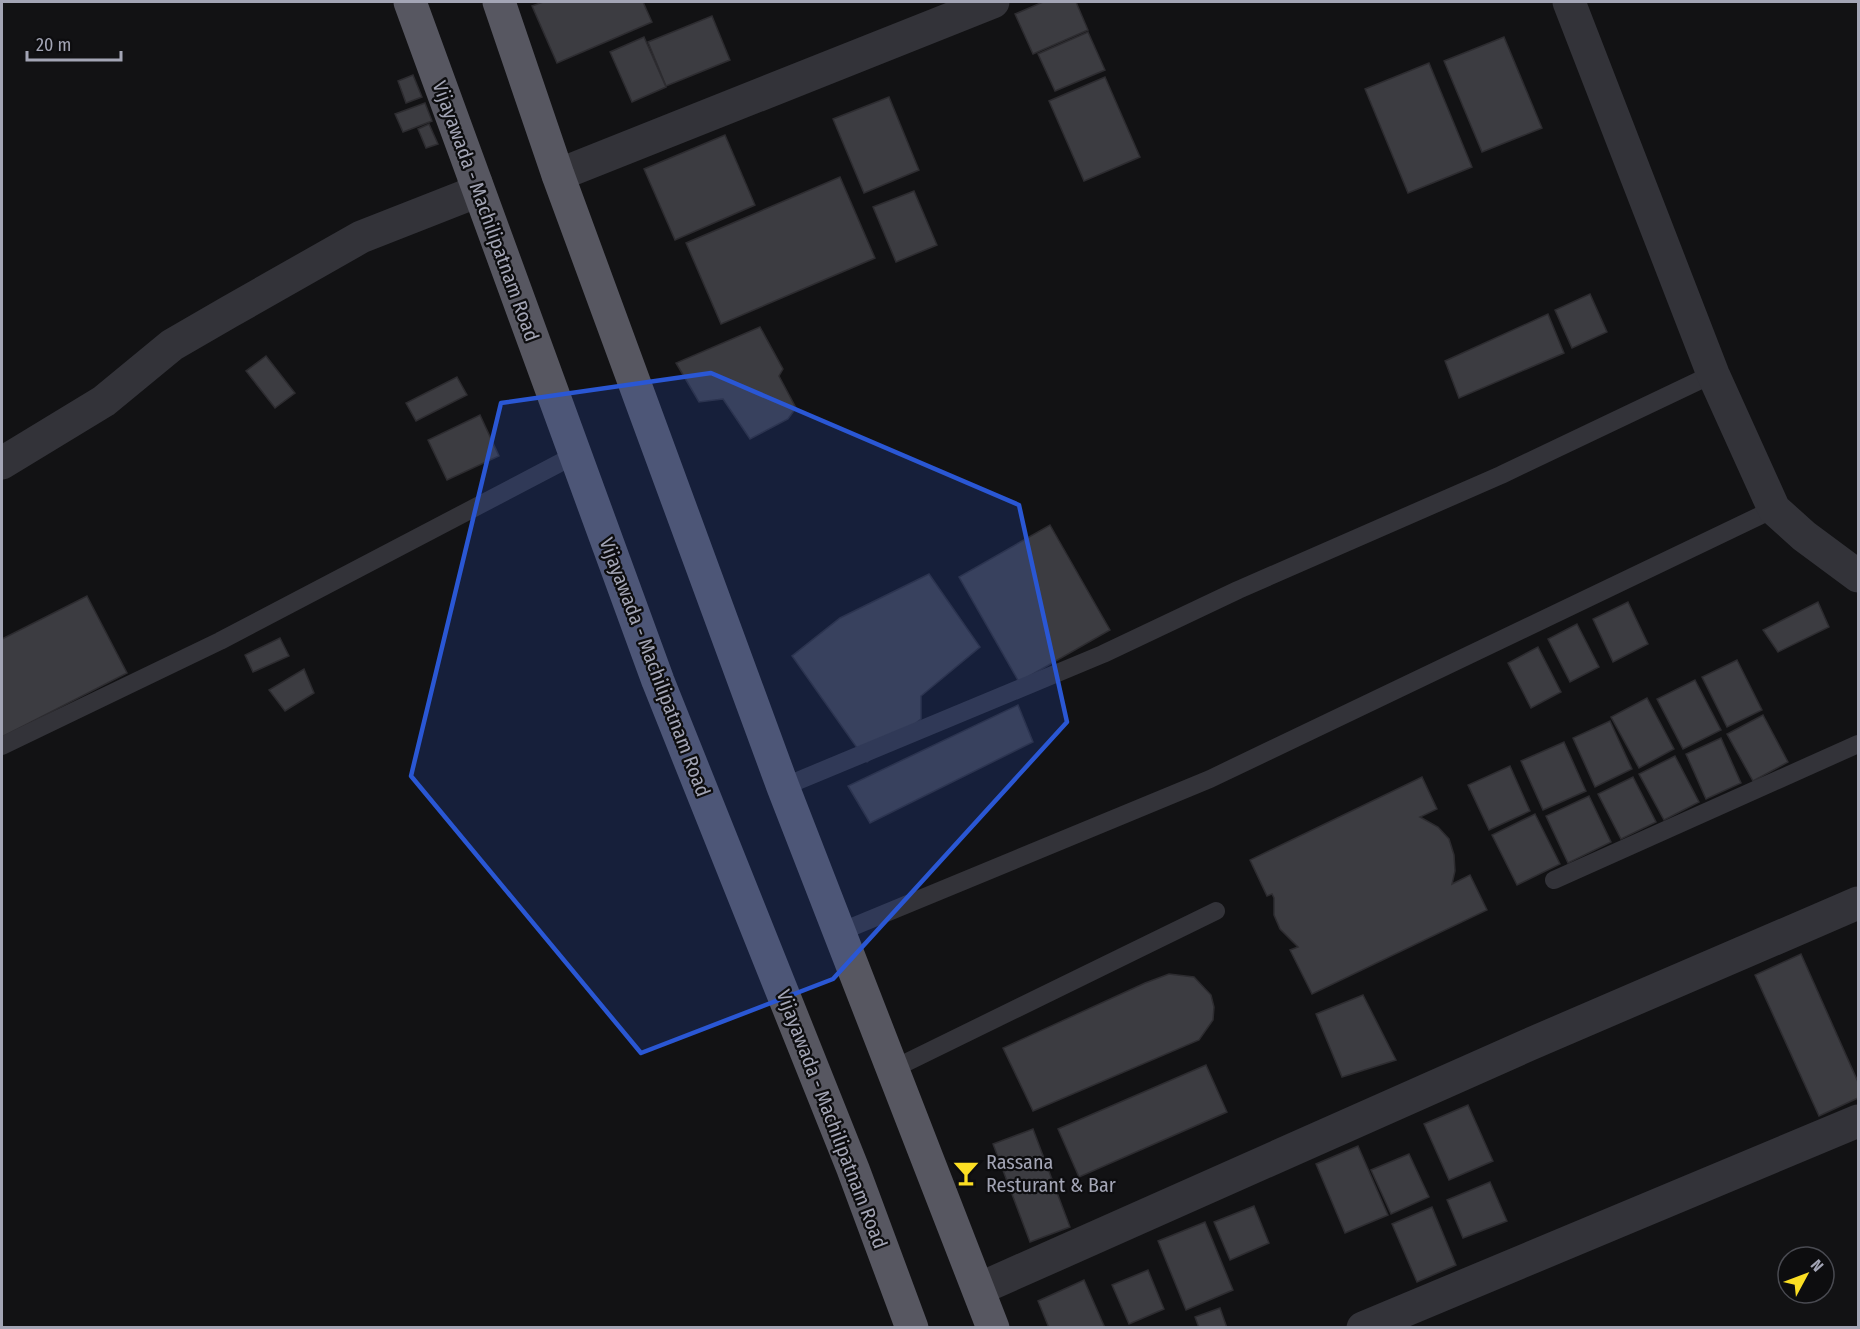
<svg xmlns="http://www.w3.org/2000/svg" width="1860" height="1329" font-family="'Fira Sans Condensed',sans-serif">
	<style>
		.building { fill: #3c3c41; stroke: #2d2c30; stroke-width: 1.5 }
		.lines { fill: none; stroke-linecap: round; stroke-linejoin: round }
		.service { stroke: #333339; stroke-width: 18 }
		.minor { stroke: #333339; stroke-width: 33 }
		.trunk { stroke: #575761; stroke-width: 33 }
		.marked { fill: #2a57d4; fill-opacity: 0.2; stroke: #2a57d4; stroke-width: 4.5; stroke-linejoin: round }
		.labels { text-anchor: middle; stroke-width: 4.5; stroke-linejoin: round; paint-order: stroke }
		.street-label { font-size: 20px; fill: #a3a5b5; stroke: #0d0d0f }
		.poi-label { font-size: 20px; fill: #a3a5b5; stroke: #0d0d0f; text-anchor: start }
	</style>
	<rect width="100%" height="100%" fill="#121214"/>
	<!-- building -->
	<g class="building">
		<polygon points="543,2 643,2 652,22 557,63 532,6"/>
		<polygon points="1043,2 1076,2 1088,30 1033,54 1015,14"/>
		<polygon points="712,16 730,60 666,86 648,42"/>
		<polygon points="1088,32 1105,70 1055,91 1038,54"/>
		<polygon points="644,37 666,87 632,102 610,52"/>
		<polygon points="1504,37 1542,128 1482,152 1444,61"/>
		<polygon points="1429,63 1472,167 1408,193 1365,89"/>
		<polygon points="413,75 422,97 406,103 398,81"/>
		<polygon points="1105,77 1140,157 1084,181 1049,101"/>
		<polygon points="889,97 919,170 864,193 833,119"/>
		<polygon points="425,103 432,121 403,132 395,114"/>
		<polygon points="429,124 438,144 426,148 418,129"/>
		<polygon points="725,135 755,205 675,240 644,169"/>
		<polygon points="840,177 875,258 721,324 686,243"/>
		<polygon points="914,191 937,245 896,262 873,207"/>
		<polygon points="1590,294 1607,332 1572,348 1555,310"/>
		<polygon points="1548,314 1564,353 1459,398 1445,361"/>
		<polygon points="760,327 783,369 779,376 796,408 788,419 750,439 723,399 699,402 676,363"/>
		<polygon points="266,356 295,393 275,408 246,371"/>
		<polygon points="457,377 467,395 416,421 406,403"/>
		<polygon points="480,415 499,456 447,480 428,440"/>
		<polygon points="1050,525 1110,630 1019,682 959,577"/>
		<polygon points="929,574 980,647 921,696 921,719 867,762 792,656 840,618"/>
		<polygon points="87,596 127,673 2,737 2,639"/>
		<polygon points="1628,602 1648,644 1613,662 1593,619"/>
		<polygon points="1818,602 1829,627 1778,652 1763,630"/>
		<polygon points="1577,624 1599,667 1570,682 1548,639"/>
		<polygon points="280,638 289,656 253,672 245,655"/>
		<polygon points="1538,647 1561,692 1531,708 1508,663"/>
		<polygon points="1737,660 1762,710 1727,727 1702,677"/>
		<polygon points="304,669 314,693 285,711 269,690"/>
		<polygon points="1695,680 1721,730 1683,749 1657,699"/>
		<polygon points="1647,698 1674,749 1639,768 1611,717"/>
		<polygon points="1018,705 1033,742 870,823 848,786"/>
		<polygon points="1763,715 1788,762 1753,781 1727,734"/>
		<polygon points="1610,721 1632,769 1595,787 1573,738"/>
		<polygon points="1721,738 1741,783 1706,799 1686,754"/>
		<polygon points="1564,742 1586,791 1543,810 1521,761"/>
		<polygon points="1675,756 1699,802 1664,820 1639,774"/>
		<polygon points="1510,766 1530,811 1489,830 1468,785"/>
		<polygon points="1422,777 1437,809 1420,817 1438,827 1449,839 1454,855 1455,871 1452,884 1470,875 1487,910 1312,994 1290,950 1298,947 1280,929 1274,915 1274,898 1272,894 1267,896 1250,860"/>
		<polygon points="1633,777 1656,822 1621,839 1598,794"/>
		<polygon points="1589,796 1611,842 1568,863 1546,816"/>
		<polygon points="1535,814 1560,864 1517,885 1492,835"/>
		<polygon points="1801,954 1858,1082 1858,1098 1819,1116 1755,975"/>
		<polygon points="1169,974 1194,977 1211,995 1214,1007 1213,1020 1199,1040 1033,1111 1003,1048 1145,983"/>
		<polygon points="1363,995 1396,1060 1342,1077 1316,1014"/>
		<polygon points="1206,1065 1227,1112 1079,1177 1058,1129"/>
		<polygon points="1468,1105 1493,1161 1449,1180 1424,1124"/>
		<polygon points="1033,1129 1070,1227 1030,1242 993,1144"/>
		<polygon points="1358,1146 1388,1215 1345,1233 1316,1164"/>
		<polygon points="1409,1154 1429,1197 1391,1214 1371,1170"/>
		<polygon points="1490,1182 1507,1221 1463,1238 1447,1200"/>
		<polygon points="1254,1206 1269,1243 1230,1260 1214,1222"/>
		<polygon points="1432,1207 1456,1265 1417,1282 1392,1224"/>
		<polygon points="1205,1222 1233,1290 1186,1310 1158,1241"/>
		<polygon points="1148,1270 1164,1309 1129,1324 1112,1285"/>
		<polygon points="1084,1280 1105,1328 1049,1328 1038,1301"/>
		<polygon points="1220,1308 1227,1328 1199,1328 1195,1317"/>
	</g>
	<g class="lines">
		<!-- service -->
		<g class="service">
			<polyline points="2,746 220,641 575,455"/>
			<polyline points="783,787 1103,654 1238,590 1501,475 1713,374"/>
			<polyline points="1554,880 1858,744"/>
			<polyline points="840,932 1210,779 1774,509"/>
			<polyline points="893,1069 1216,911"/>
		</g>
		<!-- minor -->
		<g class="minor">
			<polyline points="1569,2 1713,374 1774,509 1804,536 1858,576"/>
			<polyline points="558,175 993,2"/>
			<polyline points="2,463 104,401 172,345 229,312 361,237 468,195 476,183"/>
			<polyline points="979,1289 1528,1045 1858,903"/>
			<polyline points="1363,1328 1858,1121"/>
		</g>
		<!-- trunk -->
		<g class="trunk">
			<polyline points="410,2 658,681 853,1169 912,1328"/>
			<polyline points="499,2 558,175 783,787 993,1328"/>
		</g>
	</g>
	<!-- marked area -->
	<path class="marked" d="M 711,373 L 1019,505 L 1067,722 L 833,979 L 641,1053 L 411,776 L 501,403 Z"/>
	<!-- icons -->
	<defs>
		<g id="bar-bare" transform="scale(2.07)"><path d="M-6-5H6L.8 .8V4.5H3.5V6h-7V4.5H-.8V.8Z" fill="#fbde23" stroke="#0d0d0f" stroke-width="2.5" paint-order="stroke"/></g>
	</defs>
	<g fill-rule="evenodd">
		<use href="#bar-bare" x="966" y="1173"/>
	</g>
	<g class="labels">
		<!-- street labels -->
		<g class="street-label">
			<text transform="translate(486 211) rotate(70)" y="7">Vijayawada - Machilipatnam Road</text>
			<text transform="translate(655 667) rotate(69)" y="7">Vijayawada - Machilipatnam Road</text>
			<text transform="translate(832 1119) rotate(69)" y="7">Vijayawada - Machilipatnam Road</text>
		</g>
		<!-- poi labels -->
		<g class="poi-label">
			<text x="986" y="1169">Rassana<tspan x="986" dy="23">Resturant &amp; Bar</tspan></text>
		</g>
	</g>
	<!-- border -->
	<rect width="1860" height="1329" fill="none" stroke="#a3a5b5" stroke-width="6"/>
	<!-- north arrow -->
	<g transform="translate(1806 1275) rotate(49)"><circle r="28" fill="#0d0d0f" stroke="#494a51" stroke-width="1.5"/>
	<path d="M0-4.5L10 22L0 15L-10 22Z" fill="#fbde23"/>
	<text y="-9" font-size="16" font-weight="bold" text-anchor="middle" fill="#a3a5b5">N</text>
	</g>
	<!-- scale -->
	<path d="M27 51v9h94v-9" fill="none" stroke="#a3a5b5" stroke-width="3"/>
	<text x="36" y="51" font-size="18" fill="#a3a5b5" stroke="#0d0d0f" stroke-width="4.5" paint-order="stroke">20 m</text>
</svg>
